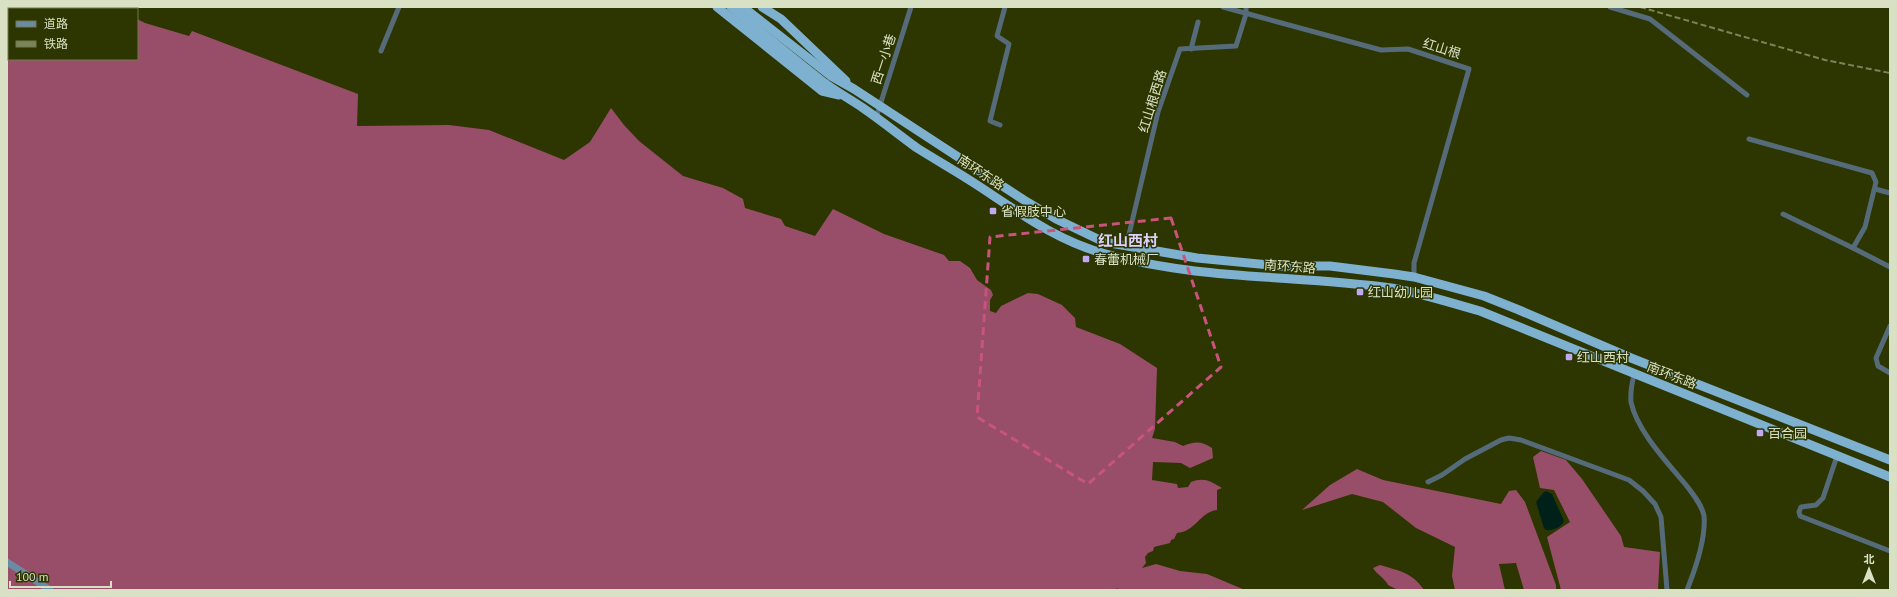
<svg xmlns="http://www.w3.org/2000/svg" width="1897" height="597" font-family="'PT Sans','Noto Sans SC',sans-serif">
	<style>
		.forest { fill: #984e68 }
		.water { fill: #00201a }
		.lines { fill: none; stroke-linecap: round; stroke-linejoin: round }
		.minor { stroke: #566b7a; stroke-width: 5 }
		.secondary { stroke: #6a8ba3; stroke-width: 7 }
		.trunk { stroke: #7eb0d0; stroke-width: 9 }
		.rail { stroke: #7b8359; stroke-width: 2; stroke-dasharray: 6 3; stroke-linecap: butt }
		.marked { fill: none; stroke: #c9547b; stroke-width: 3; stroke-dasharray: 8 5; stroke-linejoin: round }
		.poi-dot { fill: #c1a8f3; stroke: #2d3500; stroke-width: 1.5 }
		.labels { text-anchor: middle; stroke-width: 3; stroke-linejoin: round; paint-order: stroke }
		.street-label { font-size: 13px; fill: #d9e1c5; stroke: #2d3500 }
		.poi-label { font-size: 13px; fill: #d9e1c5; stroke: #2d3500; text-anchor: start }
		.quarter-label { font-size: 15px; font-weight: bold; fill: #ded2fd; stroke: #2d3500 }
	</style>
	<rect width="100%" height="100%" fill="#2d3500"/>
	<!-- forest -->
	<g class="forest">
		<path d="M 7,7 L 114,7 L 118,9 L 9,9 L 9,59 L 137,59 L 137,19 L 145,23 L 189,36 L 192,31 L 358,94 L 357,126 L 449,125 L 489,130 L 564,160 L 590,142 L 611,108 L 624,125 L 639,141 L 683,176 L 723,188 L 743,199 L 745,208 L 781,219 L 785,226 L 815,236 L 833,209 L 884,234 L 944,255 L 949,261 L 960,261 L 970,268 L 977,280 L 991,290 L 993,295 L 990,300 L 990,311 L 996,313 L 1001,306 L 1028,293 L 1038,294 L 1062,305 L 1075,318 L 1076,327 L 1120,344 L 1157,368 L 1155,429 L 1152,438 L 1175,442 L 1183,446 C 1195,441 1201,441 1212,448 L 1213,458 L 1190,468 L 1181,463 L 1153,462 L 1152,480 L 1177,484 L 1178,488 L 1188,487 L 1191,482 C 1204,477 1210,481 1222,488 L 1217,490 L 1217,510 C 1200,512 1195,532 1177,533 L 1174,539 L 1171,540 L 1170,543 L 1154,547 L 1153,551 L 1148,553 L 1145,557 L 1146,563 L 1142,568 L 1156,564 L 1180,571 L 1207,574 L 1245,590 L 1119,590 L 1117,588 L 1116,590 L 7,590 Z"/>
		<polygon points="1541,451 1566,460 1582,479 1621,536 1624,547 1660,552 1658,590 1561,590 1547,537 1570,522 1554,490 1540,488 1533,457"/>
		<polygon points="1357,469 1383,480 1501,504 1509,491 1516,490 1525,502 1556,585 1556,590 1524,590 1516,563 1499,564 1505,590 1455,590 1452,576 1455,547 1416,528 1383,502 1352,494 1302,510 1330,485"/>
		<path d="M 1380,565 C 1399,571 1412,572 1424,590 L 1398,590 L 1388,585 C 1385,578 1377,575 1373,568 Z"/>
	</g>
	<!-- water -->
	<path class="water" d="M 1546,491 L 1552,494 L 1564,521 C 1562,527 1552,531 1546,530 L 1544,528 L 1536,502 L 1543,493 Z"/>
	<g class="lines">
		<!-- minor -->
		<g class="minor">
			<polyline points="1223,7 1381,50 1408,49 1469,69 1414,263 1414,277"/>
			<polyline points="1610,7 1650,19 1747,95"/>
			<polyline points="1191,49 1198,22"/>
			<polyline points="381,51 399,7"/>
			<polyline points="876,118 911,7"/>
			<polyline points="1000,125 990,121 1009,44 997,36 1005,7"/>
			<polyline points="1749,139 1872,173 1876,182 1865,227 1853,248 1783,214"/>
			<polyline points="1875,189 1890,193"/>
			<polyline points="1126,247 1158,112 1180,49 1236,46 1246,14 1246,7"/>
			<polyline points="1853,248 1890,267"/>
			<polyline points="1890,326 1876,358 1878,366 1890,373"/>
			<path d="M 1634,375 C 1632,383 1630,392 1631,402 C 1637,431 1667,462 1686,485 C 1693,494 1702,505 1704,516 C 1706,538 1695,570 1687,590"/>
			<polyline points="1837,456 1823,498 1816,505 1801,507 1799,512 1800,516 1890,551"/>
			<polyline points="1428,482 1442,475 1465,459 1501,440 1509,438 1521,440 1629,480 1643,491 1655,504 1661,517 1667,590"/>
		</g>
		<!-- secondary -->
		<polyline class="secondary" points="7,562 50,590"/>
		<!-- trunk -->
		<g class="trunk">
			<polyline points="717,7 822,91 839,95"/>
			<path d="M 731,7 C 761,32 791,57 822,81 C 835,91 850,99 863,108 C 882,121 899,135 917,148 C 936,160 956,171 974,183 C 1016,210 1056,241 1106,254 C 1198,280 1296,275 1391,288 C 1421,293 1451,303 1480,311 L 1890,477"/>
			<polyline points="743,7 831,76 854,89 1024,200 1056,219 1104,242 1197,258 1280,266 1330,266 1394,274 1414,277 1484,296 1519,310 1631,358 1890,460"/>
			<polyline points="762,7 781,19 846,81"/>
		</g>
		<!-- rail -->
		<polyline class="rail" points="1640,7 1825,60 1890,73"/>
	</g>
	<!-- marked area -->
	<path class="marked" d="M 1171,218 L 1221,367 L 1088,484 L 977,417 L 990,237 Z"/>
	<!-- markers -->
	<g class="poi-dot">
		<rect x="989" y="207" width="8" height="8" rx="2"/>
		<rect x="1082" y="255" width="8" height="8" rx="2"/>
		<rect x="1356" y="288" width="8" height="8" rx="2"/>
		<rect x="1565" y="353" width="8" height="8" rx="2"/>
		<rect x="1756" y="429" width="8" height="8" rx="2"/>
	</g>
	<g class="labels">
		<!-- street labels -->
		<g class="street-label">
			<text transform="translate(1442 48) rotate(17)" y="5">红山根</text>
			<text transform="translate(883 59) rotate(-72)" y="5">西一小巷</text>
			<text transform="translate(1152 101) rotate(-73)" y="5">红山根西路</text>
			<text transform="translate(981 172) rotate(33)" y="5">南环东路</text>
			<text transform="translate(1290 266) rotate(4)" y="5">南环东路</text>
			<text transform="translate(1672 375) rotate(21)" y="5">南环东路</text>
		</g>
		<!-- poi labels -->
		<g class="poi-label">
			<text x="1001" y="216">省假肢中心</text>
			<text x="1094" y="264">春蕾机械厂</text>
			<text x="1368" y="297">红山幼儿园</text>
			<text x="1577" y="362">红山西村</text>
			<text x="1768" y="438">百合园</text>
		</g>
		<!-- quarter labels -->
		<g class="quarter-label">
			<text x="1128" y="246">红山西村</text>
		</g>
	</g>
	<!-- border -->
	<rect width="1897" height="597" fill="none" stroke="#d9e1c5" stroke-width="16"/>
	<!-- legend -->
	<rect x="8" y="8" width="130" height="52" fill="#2d3500" stroke="#727a4f"/>
	<rect x="16" y="21" width="20" height="6" fill="#6a8ba3" stroke="#727a4f"/>
	<text x="44" y="28" font-size="12" fill="#d9e1c5">道路</text>
	<rect x="16" y="41" width="20" height="6" fill="#7b8359" stroke="#727a4f"/>
	<text x="44" y="48" font-size="12" fill="#d9e1c5">铁路</text>
	<!-- north arrow -->
	<g transform="translate(1869 569)" stroke="#2d3500" stroke-width="3" paint-order="stroke">
	<path d="M0-3L7 15L0 10L-7 15Z" fill="#d9e1c5"/>
	<text y="-6" font-size="11" font-weight="bold" text-anchor="middle" fill="#d9e1c5">北</text>
	</g>
	<!-- scale -->
	<path d="M10 581v6h101v-6" fill="none" stroke="#d9e1c5" stroke-width="2"/>
	<text x="16" y="581" font-size="12" fill="#d9e1c5" stroke="#2d3500" stroke-width="3" paint-order="stroke">100 m</text>
</svg>
